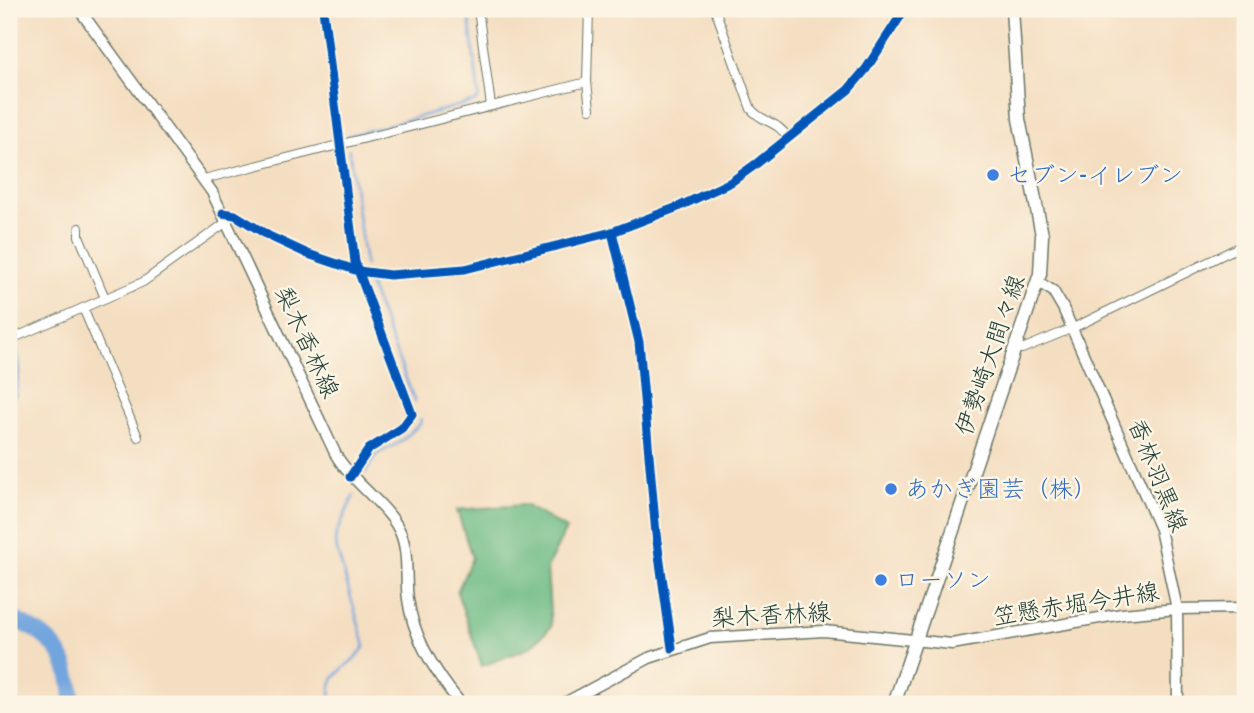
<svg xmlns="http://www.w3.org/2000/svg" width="1254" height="713" font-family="Dekko,'Klee One',sans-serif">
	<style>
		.forest { fill: #6cba84; stroke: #467c5c; stroke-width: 2 }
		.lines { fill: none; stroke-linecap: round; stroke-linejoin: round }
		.stream { stroke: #72a4dd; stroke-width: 2.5 }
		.river { stroke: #72a4dd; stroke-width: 16 }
		.street-casing { stroke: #6a7565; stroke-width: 10 }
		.secondary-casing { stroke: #6a7565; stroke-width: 13 }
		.primary-casing { stroke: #6a7565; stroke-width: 15 }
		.street { stroke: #fff; stroke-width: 8 }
		.secondary { stroke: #fff; stroke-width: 10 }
		.primary { stroke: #fff; stroke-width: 12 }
		.cycleway-casing { stroke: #fcf5e5; stroke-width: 13 }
		.cycleway { stroke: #0057b8; stroke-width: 9 }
		.shop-dot { fill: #3f7fe0; stroke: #fcf5e5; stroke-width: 2.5 }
		.labels { text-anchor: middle; stroke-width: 5; stroke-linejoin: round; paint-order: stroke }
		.shop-label { font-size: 24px; fill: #366cbe; stroke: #fcf5e5; text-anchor: start }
		.street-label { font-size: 24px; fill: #1f3d34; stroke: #fcf5e5 }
	</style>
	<rect width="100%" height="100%" fill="#fcf5e5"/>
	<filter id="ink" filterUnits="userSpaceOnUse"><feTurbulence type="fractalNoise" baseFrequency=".0143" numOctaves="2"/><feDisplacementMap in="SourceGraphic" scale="14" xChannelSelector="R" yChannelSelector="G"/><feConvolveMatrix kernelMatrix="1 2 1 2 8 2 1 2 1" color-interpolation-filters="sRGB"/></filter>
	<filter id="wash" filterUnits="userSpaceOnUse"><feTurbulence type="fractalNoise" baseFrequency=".00686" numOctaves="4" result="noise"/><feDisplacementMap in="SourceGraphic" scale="28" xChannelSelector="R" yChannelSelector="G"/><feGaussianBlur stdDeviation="1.57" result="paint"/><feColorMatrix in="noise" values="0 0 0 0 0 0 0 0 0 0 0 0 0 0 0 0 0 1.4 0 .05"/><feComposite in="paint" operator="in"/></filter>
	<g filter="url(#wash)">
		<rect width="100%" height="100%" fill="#f4dec1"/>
		<!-- forest -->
		<polygon class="forest" points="525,505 566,529 547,568 551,627 529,648 482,666 457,592 472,558 457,510"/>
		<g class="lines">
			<!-- stream -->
			<g class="stream">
				<polyline points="348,136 476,101 479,97 468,9"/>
				<polyline points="349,149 365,265"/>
				<polyline points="368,281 415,402"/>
				<polyline points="365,473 377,454 399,443 420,424 421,419"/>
				<path d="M 331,704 C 325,669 349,671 365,646 L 335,543 L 336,534 L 354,495"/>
			</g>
			<!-- river -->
			<g class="river">
				<polyline points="9,340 13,368 9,393"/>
				<path d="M 9,617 C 51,635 72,655 72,704"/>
			</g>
		</g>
	</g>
	<g filter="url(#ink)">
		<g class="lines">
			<!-- street casing -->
			<g class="street-casing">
				<g id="street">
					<polyline points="323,9 355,262 412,414 402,428 369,449 350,477"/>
					<polyline points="478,9 491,106"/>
					<polyline points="589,9 587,82 590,109"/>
					<path d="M 715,9 L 751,109 C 764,124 777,120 788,138"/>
					<polyline points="204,179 587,82"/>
					<polyline points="223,213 235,215 269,236 308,254 358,271 390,275 465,269 612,232 678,207 731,182 756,164 848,90 866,69 905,9"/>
					<polyline points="79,228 79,236 105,298"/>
					<polyline points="612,232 639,342 656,534 672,648"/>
					<polyline points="83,308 138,437"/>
					<polyline points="9,340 143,282 228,221"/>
					<polyline points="1014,348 1022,349 1073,328 1245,244"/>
				</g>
			</g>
			<!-- secondary casing -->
			<g class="secondary-casing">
				<g id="secondary">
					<path d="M 79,9 L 212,192 L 336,455 C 353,484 390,506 401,534 C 409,554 405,578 408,599 C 413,638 436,674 461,704"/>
					<polyline points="1038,282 1053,291 1063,308 1160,529 1177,609 1178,704"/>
					<polyline points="563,704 649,658 710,638 824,631 952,644 1122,614 1177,609 1245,608"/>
				</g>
			</g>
			<!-- primary casing -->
			<g class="primary-casing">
				<polyline id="primary" points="894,704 1040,274 1042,235 1019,119 1012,9"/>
			</g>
			<!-- street -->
			<use href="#street" class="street"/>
			<!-- secondary -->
			<use href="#secondary" class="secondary"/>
			<!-- primary -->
			<use href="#primary" class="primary"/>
			<!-- cycleway casing -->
			<g class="cycleway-casing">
				<g id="cycleway">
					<polyline points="323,9 355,262 412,414 402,428 369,449 350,477"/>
					<polyline points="223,213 235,215 269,236 308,254 358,271 390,275 465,269 612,232 678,207 731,182 756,164 848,90 866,69 905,9"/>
					<polyline points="612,232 639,342 656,534 672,648"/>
				</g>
			</g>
			<!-- cycleway -->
			<use href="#cycleway" class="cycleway"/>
		</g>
	</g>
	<!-- markers -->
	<g class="shop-dot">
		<circle cx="993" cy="175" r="7"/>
		<circle cx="891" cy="489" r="7"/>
		<circle cx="881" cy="580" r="7"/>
	</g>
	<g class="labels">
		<!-- shop labels -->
		<g class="shop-label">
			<text x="1007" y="183">セブン-イレブン</text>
			<text x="905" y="497">あかぎ園芸（株）</text>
			<text x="895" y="588">ローソン</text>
		</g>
		<!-- street labels -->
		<g class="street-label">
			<text transform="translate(307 342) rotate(65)" y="8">梨木香林線</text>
			<text transform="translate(990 355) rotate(-71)" y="8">伊勢崎大間々線</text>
			<text transform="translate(1158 475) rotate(68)" y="8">香林羽黒線</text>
			<text transform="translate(1076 604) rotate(-9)" y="8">笠懸赤堀今井線</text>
			<text transform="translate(771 615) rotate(-3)" y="8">梨木香林線</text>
		</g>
	</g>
	<!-- margin -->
	<rect width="1254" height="713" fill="none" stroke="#fcf5e5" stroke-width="35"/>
</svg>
